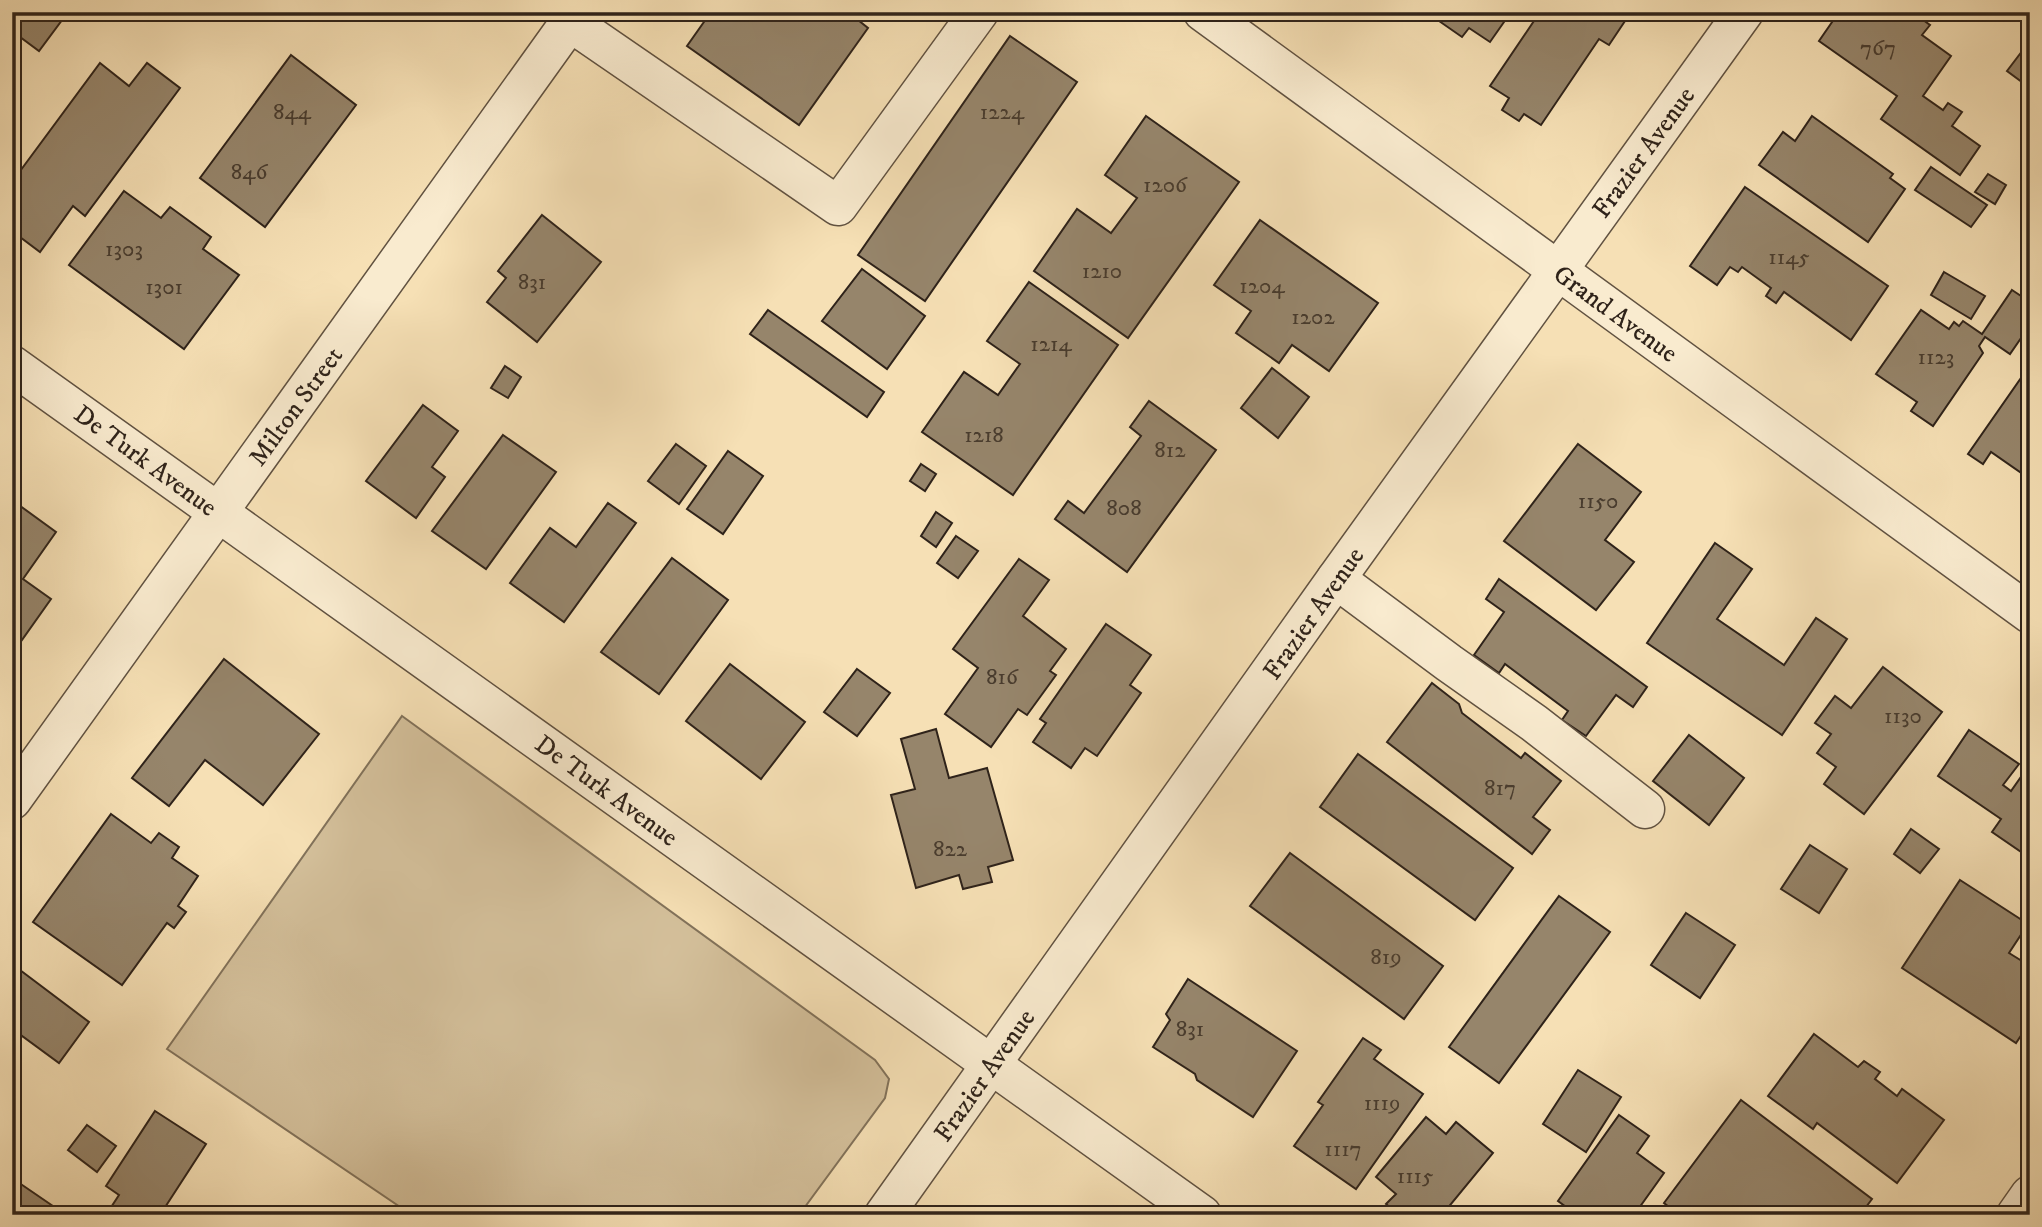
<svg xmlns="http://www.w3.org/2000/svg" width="2042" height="1227" font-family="'IM FELL DW Pica',serif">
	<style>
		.green { fill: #d4c09b; stroke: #82725a; stroke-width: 2 }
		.building { fill: #96856b; stroke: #2f231a; stroke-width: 2 }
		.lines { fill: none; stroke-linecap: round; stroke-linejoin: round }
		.minor-casing { stroke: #615241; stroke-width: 41 }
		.minor { stroke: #f9ebcf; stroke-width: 38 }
		.labels { text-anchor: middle; stroke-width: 7; stroke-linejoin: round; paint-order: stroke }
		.number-label { font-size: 23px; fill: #493c2e }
		.street-label { font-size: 26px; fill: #2f231a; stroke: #f9ebcf }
	</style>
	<rect width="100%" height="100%" fill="#f6e0b5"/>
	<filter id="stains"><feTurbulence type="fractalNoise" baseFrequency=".00286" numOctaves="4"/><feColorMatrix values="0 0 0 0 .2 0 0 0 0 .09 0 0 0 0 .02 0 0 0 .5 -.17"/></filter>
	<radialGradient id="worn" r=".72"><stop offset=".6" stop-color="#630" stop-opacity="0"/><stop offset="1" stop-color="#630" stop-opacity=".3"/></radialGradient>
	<!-- green -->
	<polygon class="green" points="402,716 875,1060 889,1079 885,1098 799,1215 412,1215 167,1049"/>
	<!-- building -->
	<g class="building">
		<polygon points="12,12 68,12 39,51 12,31"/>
		<polygon points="711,12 848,12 868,28 799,125 687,46"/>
		<polygon points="1430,12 1511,12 1490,42 1469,28 1462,37 1429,14"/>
		<polygon points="1540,12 1631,12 1609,45 1599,39 1541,125 1524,114 1519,121 1502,110 1509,98 1490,86"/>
		<polygon points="1839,12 1912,12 1930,25 1922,35 1951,56 1923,96 1943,110 1948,103 1962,112 1952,126 1980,146 1960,175 1881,119 1897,96 1819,41"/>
		<polygon points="1010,36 1077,82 925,301 858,255"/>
		<polygon points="2029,42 2030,43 2030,88 2007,71"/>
		<polygon points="291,55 356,105 265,227 200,178"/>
		<polygon points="100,63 129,86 147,63 180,88 85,216 73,206 40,252 12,231 12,182"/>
		<polygon points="1146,116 1239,182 1128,338 1034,271 1077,209 1111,233 1137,198 1105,175"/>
		<polygon points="1812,116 1893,174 1890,178 1905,189 1868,242 1759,165 1783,132 1795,141"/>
		<polygon points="1931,167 1987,205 1971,227 1915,190"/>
		<polygon points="1988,174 2006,185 1995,204 1975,192"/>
		<polygon points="1745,187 1888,286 1851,340 1784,292 1776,303 1766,296 1771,288 1742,267 1738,272 1730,267 1717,285 1690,266"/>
		<polygon points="124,191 161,218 170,207 211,237 203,249 239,275 184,349 69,265"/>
		<polygon points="542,215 601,262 537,342 487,302 506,278 498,271"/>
		<polygon points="1260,220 1378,303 1329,371 1292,345 1279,363 1236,333 1251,311 1214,285"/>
		<polygon points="862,269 925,316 887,369 822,321"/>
		<polygon points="1944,272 1985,296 1971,319 1931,295"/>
		<polygon points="1029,282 1118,345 1013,495 922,432 964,372 998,395 1020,364 987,341"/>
		<polygon points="2012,290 2030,302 2030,325 2010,354 1985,337 1979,346 1983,353 1933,426 1911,411 1917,402 1876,374 1921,310 1949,329 1954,322 1959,326 1963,321 1982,334"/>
		<polygon points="768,310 884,392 867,417 750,334"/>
		<polygon points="505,366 521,377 508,398 491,388"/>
		<polygon points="1272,368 1309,397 1278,438 1241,408"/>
		<polygon points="2021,378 2030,385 2030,479 1991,452 1983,464 1968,454"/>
		<polygon points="1149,401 1216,450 1127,572 1055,519 1068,501 1084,513 1141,436 1130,427"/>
		<polygon points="423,405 458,431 432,467 445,477 416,518 366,481"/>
		<polygon points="503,435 556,472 486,569 432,531"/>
		<polygon points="676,444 706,466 679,504 648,481"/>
		<polygon points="1578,444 1641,492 1605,540 1634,562 1596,610 1504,541"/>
		<polygon points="728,451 763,476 723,534 687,509"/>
		<polygon points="921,464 936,474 925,491 910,481"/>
		<polygon points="12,500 56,532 23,579 51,599 12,654"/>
		<polygon points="608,503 636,523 564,622 510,583 550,528 576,547"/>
		<polygon points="936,512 952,523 936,547 921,536"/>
		<polygon points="956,536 978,551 958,578 937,563"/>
		<polygon points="1715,543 1752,569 1717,619 1784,665 1816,618 1847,639 1782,735 1647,643"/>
		<polygon points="672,558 728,600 659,694 601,652"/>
		<polygon points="1019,559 1049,580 1023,616 1066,649 1050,671 1056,675 1027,715 1018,709 991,747 945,714 978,668 953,649"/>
		<polygon points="1499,579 1647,687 1633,707 1616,695 1586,736 1562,720 1568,711 1505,664 1499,673 1474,655 1504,612 1486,599"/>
		<polygon points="1106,624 1151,655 1130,685 1141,693 1097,756 1085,748 1071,768 1033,742 1046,723 1040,719"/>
		<polygon points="224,659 319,734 263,805 205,760 169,806 132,778"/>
		<polygon points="730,664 805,722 761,779 686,721"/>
		<polygon points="1883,667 1942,712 1864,814 1824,784 1836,767 1817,753 1831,734 1815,723 1835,696 1851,708"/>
		<polygon points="857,669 890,693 857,736 824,712"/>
		<polygon points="1432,683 1459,704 1462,713 1521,758 1525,753 1561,781 1533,817 1550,830 1532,854 1387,742"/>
		<polygon points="936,729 949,778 987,768 1013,860 988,867 992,882 963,889 959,875 916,888 891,795 915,789 901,739"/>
		<polygon points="1969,730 2019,764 2003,785 2011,791 2030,764 2030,858 1992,832 2001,819 1938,776"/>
		<polygon points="1689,735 1744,778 1709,825 1653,781"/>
		<polygon points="1358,754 1513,868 1475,920 1320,807"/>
		<polygon points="111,814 151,843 159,833 179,847 172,858 198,876 178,906 186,912 174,928 167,923 122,985 33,922"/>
		<polygon points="1911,829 1939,849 1920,873 1894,854"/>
		<polygon points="1810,845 1847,869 1819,913 1781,889"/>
		<polygon points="1290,853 1443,966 1404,1019 1250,906"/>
		<polygon points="1960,880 2028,924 2009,953 2030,966 2030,1022 2016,1043 1902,968"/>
		<polygon points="1559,896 1610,932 1499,1083 1449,1047"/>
		<polygon points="1686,913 1735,945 1700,998 1651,965"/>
		<polygon points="12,964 89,1022 59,1063 22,1036 12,1049"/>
		<polygon points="1188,979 1297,1051 1253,1117 1197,1080 1195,1074 1153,1047 1170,1020 1166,1014"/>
		<polygon points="1814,1034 1858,1067 1864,1061 1880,1072 1875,1079 1897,1096 1902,1089 1944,1120 1897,1183 1817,1123 1813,1129 1768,1096"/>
		<polygon points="1363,1038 1381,1050 1374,1059 1423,1094 1356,1189 1294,1146 1323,1105 1318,1102"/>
		<polygon points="1578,1070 1621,1097 1586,1152 1543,1124"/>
		<polygon points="1741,1100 1872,1199 1860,1215 1679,1215 1664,1203"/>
		<polygon points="155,1111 206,1144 160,1215 106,1215 119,1195 106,1186"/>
		<polygon points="1619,1115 1649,1136 1637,1153 1664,1173 1634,1215 1577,1215 1558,1201"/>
		<polygon points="1426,1117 1446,1134 1456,1122 1493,1153 1442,1215 1399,1215 1386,1204 1396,1194 1376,1177"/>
		<polygon points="87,1125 116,1146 97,1172 68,1150"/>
		<polygon points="12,1178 66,1215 12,1215"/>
	</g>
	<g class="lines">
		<!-- minor casing -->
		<g class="minor-casing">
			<g id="minor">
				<polyline points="1203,12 2030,614"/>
				<polyline points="570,22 838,206 979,12"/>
				<polyline points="12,365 1202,1215"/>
				<polyline points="1336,579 1449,663 1534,723 1645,809"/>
				<polyline points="12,800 577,12"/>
				<polyline points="884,1215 1336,579 1744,12"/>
				<polyline points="2016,1215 2030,1195"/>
			</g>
		</g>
		<!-- minor -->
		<use href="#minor" class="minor"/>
	</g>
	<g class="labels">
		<!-- number labels -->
		<g class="number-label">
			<text x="1878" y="55">767</text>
			<text x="292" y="119">844</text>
			<text x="1002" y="119">1224</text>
			<text x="249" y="179">846</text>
			<text x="1165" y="192">1206</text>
			<text x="124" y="256">1303</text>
			<text x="1789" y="264">1145</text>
			<text x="1102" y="278">1210</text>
			<text x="532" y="289">831</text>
			<text x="1262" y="293">1204</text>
			<text x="164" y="294">1301</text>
			<text x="1313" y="324">1202</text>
			<text x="1051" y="351">1214</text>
			<text x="1936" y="364">1123</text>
			<text x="984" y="442">1218</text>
			<text x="1170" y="457">812</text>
			<text x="1598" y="508">1150</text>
			<text x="1124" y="515">808</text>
			<text x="1002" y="684">816</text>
			<text x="1903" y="723">1130</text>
			<text x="1500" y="795">817</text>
			<text x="950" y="856">822</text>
			<text x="1386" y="964">819</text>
			<text x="1190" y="1036">831</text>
			<text x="1382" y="1110">1119</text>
			<text x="1343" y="1156">1117</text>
			<text x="1415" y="1183">1115</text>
		</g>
		<!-- street labels -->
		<g class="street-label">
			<text transform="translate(1643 152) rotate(-54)" y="9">Frazier Avenue</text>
			<text transform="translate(1616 313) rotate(36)" y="9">Grand Avenue</text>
			<text transform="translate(295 406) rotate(-54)" y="9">Milton Street</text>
			<text transform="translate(146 460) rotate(36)" y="9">De Turk Avenue</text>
			<text transform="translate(1313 613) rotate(-55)" y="9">Frazier Avenue</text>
			<text transform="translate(607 790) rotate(36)" y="9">De Turk Avenue</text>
			<text transform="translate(984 1075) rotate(-55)" y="9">Frazier Avenue</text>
		</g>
	</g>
	<!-- margin -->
	<rect width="2042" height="1227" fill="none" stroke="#f6e0b5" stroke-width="42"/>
	<rect x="14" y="14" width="2014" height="1199" fill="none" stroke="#2f231a" stroke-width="3.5"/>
	<rect x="21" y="21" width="2000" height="1185" fill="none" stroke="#2f231a" stroke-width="2"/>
	<rect width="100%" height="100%" filter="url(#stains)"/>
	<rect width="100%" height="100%" fill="url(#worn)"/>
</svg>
